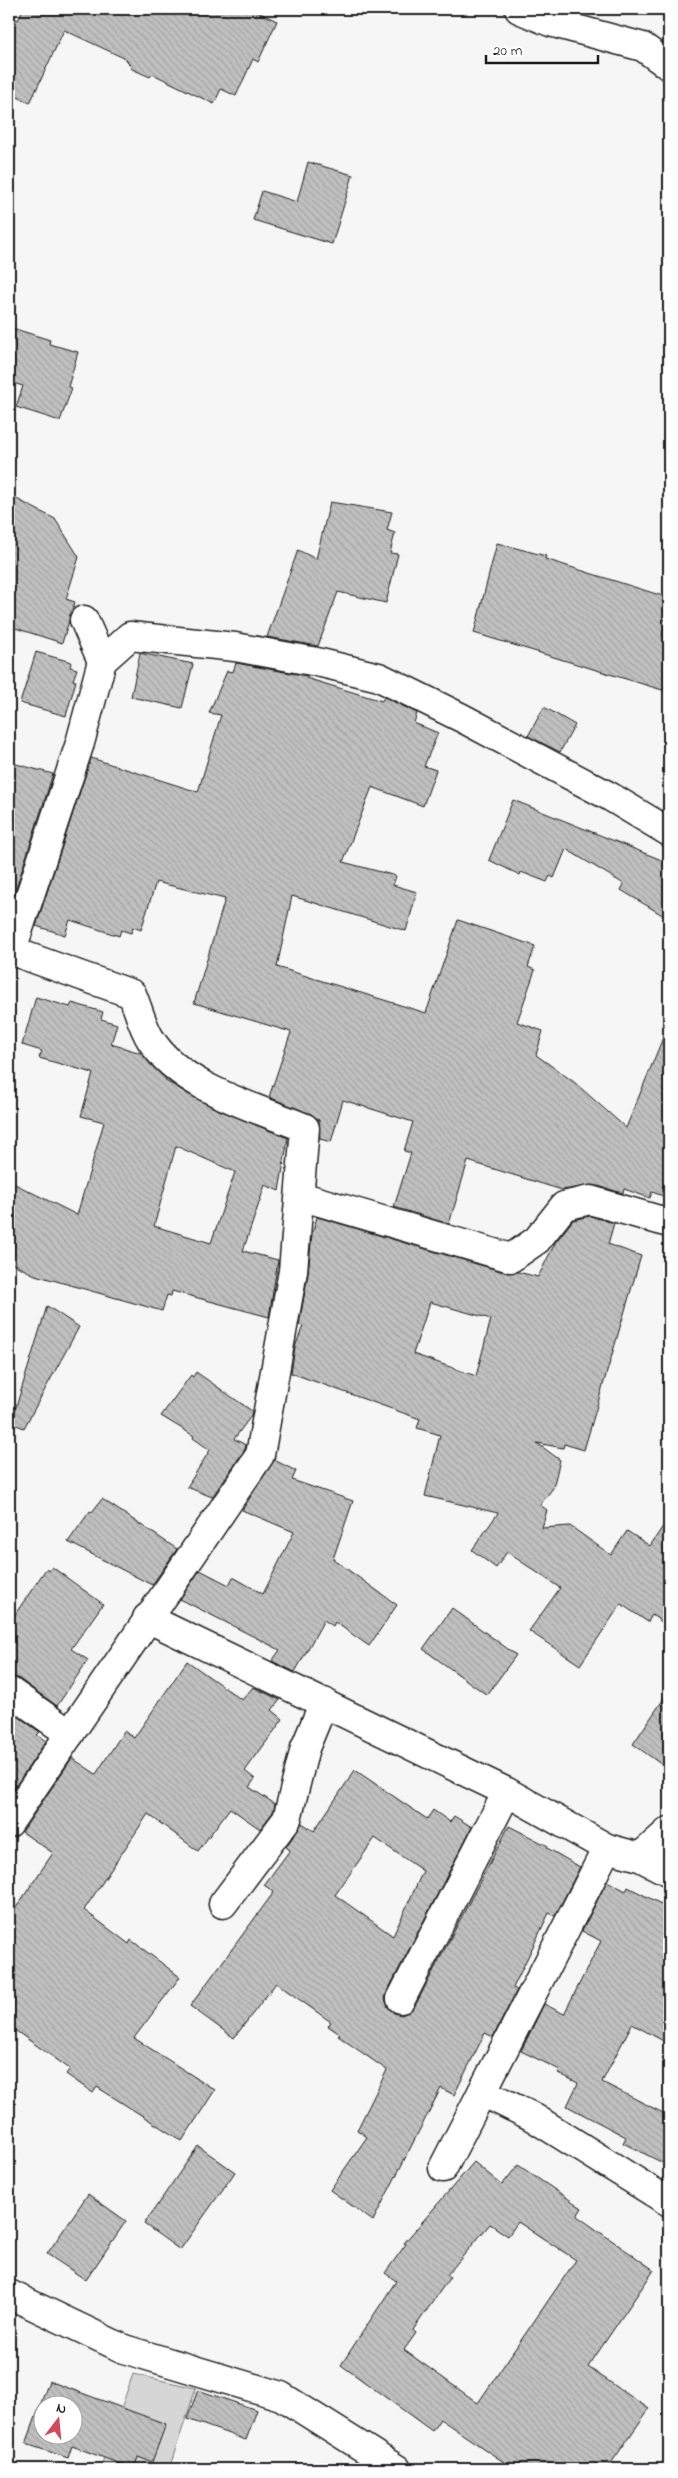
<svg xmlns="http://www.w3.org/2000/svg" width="678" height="2478" font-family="'Indie Flower',sans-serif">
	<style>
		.green { fill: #d6d6d6; stroke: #797979 }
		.building { fill: url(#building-back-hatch); stroke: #1c1c1c; fill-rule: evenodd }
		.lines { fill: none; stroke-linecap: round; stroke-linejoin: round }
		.street-casing { stroke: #1c1c1c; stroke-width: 31 }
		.street { stroke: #fff; stroke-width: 28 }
	</style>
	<defs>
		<pattern id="building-back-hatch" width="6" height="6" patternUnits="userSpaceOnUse" patternTransform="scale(1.25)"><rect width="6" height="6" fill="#c0c0c0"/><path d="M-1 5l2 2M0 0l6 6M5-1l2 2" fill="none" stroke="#a4a4a4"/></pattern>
	</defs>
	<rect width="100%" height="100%" fill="#f6f6f6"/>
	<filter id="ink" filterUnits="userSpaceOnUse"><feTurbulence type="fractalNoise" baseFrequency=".02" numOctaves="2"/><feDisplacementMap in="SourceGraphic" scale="10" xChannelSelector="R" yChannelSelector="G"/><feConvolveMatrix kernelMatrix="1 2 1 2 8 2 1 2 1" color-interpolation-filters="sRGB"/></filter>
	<g filter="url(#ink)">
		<!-- green -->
		<polygon class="green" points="133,2374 196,2388 169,2469 100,2469"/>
		<!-- building -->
		<g class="building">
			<polygon points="17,9 251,9 277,21 258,62 253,59 236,96 221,89 214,104 153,74 150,77 132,69 126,59 64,30 30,103 9,93 9,16 18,20 22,11"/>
			<polygon points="308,162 353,175 332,244 253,220 262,191 297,202"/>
			<polygon points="9,327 50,340 49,344 78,352 68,387 72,388 60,421 16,407 23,386 9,382"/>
			<polygon points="9,495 55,519 79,557 66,599 75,602 62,643 9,626"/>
			<polygon points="330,502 392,512 387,530 395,533 390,553 398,554 386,603 338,592 318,646 267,637 298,550 316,559"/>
			<polygon points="497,543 546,556 545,559 669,598 669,612 662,636 669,639 669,692 474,633"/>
			<polygon points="36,652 71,662 70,667 77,669 73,680 76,681 66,716 20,703"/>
			<polygon points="140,653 193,664 182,708 131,697"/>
			<polygon points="236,663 307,676 306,678 382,701 384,697 417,713 414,723 438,733 424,766 436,770 423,806 372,787 343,862 396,876 393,885 417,892 406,931 292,896 277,967 426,1013 458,920 535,946 528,967 535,970 517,1022 543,1031 536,1055 574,1082 626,1128 669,1023 669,1198 652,1192 650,1198 624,1189 623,1193 594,1185 562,1190 468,1161 449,1224 394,1207 411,1153 404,1151 413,1122 343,1100 331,1142 320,1139 319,1120 311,1114 269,1097 291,1032 194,1003 225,899 156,882 141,930 133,927 131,933 121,930 119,936 70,920 65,935 36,926 91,758 198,792 221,715 209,713 227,671 233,672"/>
			<polygon points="544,707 575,725 560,752 528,736"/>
			<polygon points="9,762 53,774 9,910"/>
			<polygon points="513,800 669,863 669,919 621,890 624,884 566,849 554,878 550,876 547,882 521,872 520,875 489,860"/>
			<path d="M 36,997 L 70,1007 L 72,1003 L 103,1012 L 101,1019 L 117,1024 L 111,1044 L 141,1053 L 166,1079 L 166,1081 L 214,1108 L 288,1138 L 279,1191 L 265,1185 L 243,1251 L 278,1260 L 269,1317 L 172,1291 L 171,1296 L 167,1295 L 162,1311 L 35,1275 L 9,1262 L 9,1181 L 77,1215 L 104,1122 L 81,1116 L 93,1073 L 39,1058 L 42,1051 L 22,1045 ZM 176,1146 L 235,1172 L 211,1243 L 154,1226 Z"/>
			<path d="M 590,1216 L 614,1223 L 608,1244 L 641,1256 L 584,1450 L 564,1444 L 563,1448 L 537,1443 L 560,1460 L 553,1488 L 540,1505 L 547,1510 L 542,1528 L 570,1526 L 611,1555 L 627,1531 L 650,1546 L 669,1517 L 669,1627 L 652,1615 L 648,1622 L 621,1604 L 580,1665 L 529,1631 L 560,1588 L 507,1552 L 496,1568 L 472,1550 L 498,1513 L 425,1496 L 440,1435 L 417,1428 L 420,1419 L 291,1373 L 295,1347 L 303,1326 L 299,1325 L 308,1274 L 312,1234 L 317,1217 L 507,1273 L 518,1272 L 538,1277 L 555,1243 L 573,1220 ZM 430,1302 L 491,1319 L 476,1376 L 413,1354 Z"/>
			<polygon points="47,1306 79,1327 24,1428 11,1423"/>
			<polygon points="196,1372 252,1411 251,1416 234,1439 246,1445 245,1449 212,1497 187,1487 210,1450 193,1438 194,1436 161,1416 191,1375 193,1377"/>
			<polygon points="274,1460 296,1471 292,1480 353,1501 333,1559 397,1605 369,1646 335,1622 333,1626 324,1620 295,1672 272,1661 280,1650 180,1599 200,1570 229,1585 233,1577 263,1594 294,1532 242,1510"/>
			<polygon points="102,1499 177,1549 152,1585 68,1542 90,1511 92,1512"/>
			<polygon points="52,1567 103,1604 71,1649 88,1660 57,1706 18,1678 9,1676 9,1623 46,1569 49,1571"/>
			<polygon points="452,1608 516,1655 487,1695 423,1649"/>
			<polygon points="187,1661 242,1700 253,1687 280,1700 272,1710 283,1719 245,1771 255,1779 249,1787 275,1804 273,1812 260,1829 230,1808 198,1851 148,1814 84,1910 129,1944 131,1940 180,1977 134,2038 215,2090 182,2141 97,2087 93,2093 66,2074 70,2069 9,2026 9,1918 53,1853 22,1832 72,1758 96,1774 124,1731 134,1738"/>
			<polygon points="669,1691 669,1770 633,1744"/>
			<polygon points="9,1710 40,1732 37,1735 46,1741 9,1796"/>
			<path d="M 355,1770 L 427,1819 L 433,1810 L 450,1822 L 454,1816 L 472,1827 L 387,1992 L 385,1999 L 388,2007 L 394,2013 L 401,2015 L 409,2012 L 415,2006 L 509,1826 L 548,1846 L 547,1848 L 580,1867 L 555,1916 L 549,1913 L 513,1988 L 517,1990 L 493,2037 L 485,2033 L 454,2095 L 441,2088 L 373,2221 L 330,2190 L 367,2137 L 357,2130 L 387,2070 L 338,2036 L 340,2034 L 328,2026 L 331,2022 L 276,1983 L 234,2038 L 190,2006 L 274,1892 L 264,1885 L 290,1850 L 286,1847 L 302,1823 L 314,1831 ZM 375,1838 L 423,1871 L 393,1936 L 335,1895 Z"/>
			<polygon points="607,1881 626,1891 628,1887 669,1908 669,2044 632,2024 602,2082 669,2116 669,2166 623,2143 626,2137 567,2106 578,2083 558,2073 560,2070 521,2051 544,2004 564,2014 601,1941 582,1931"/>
			<polygon points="198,2146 235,2172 180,2250 144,2224"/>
			<path d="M 474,2162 L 502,2185 L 518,2165 L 582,2208 L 577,2216 L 654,2270 L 588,2367 L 649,2409 L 607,2469 L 514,2469 L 440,2419 L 432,2431 L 341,2365 L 396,2281 L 385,2273 L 406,2244 L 404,2243 ZM 518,2222 L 576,2260 L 478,2403 L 404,2350 L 416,2333 L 413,2330 L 450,2277 L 447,2275 L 490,2224 L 508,2236 Z"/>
			<polygon points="88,2194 126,2221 86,2280 47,2254"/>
			<path d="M 49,2381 L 166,2424 L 152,2462 L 138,2457 L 134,2469 L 72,2446 L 68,2458 L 26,2444 ZM 42,2406 L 72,2406 L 72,2436 L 42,2436 Z"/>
			<polygon points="198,2390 257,2410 246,2440 187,2419"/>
		</g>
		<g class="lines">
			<!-- street casing -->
			<g class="street-casing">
				<g id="street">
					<polyline points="519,9 550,22 643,47 669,66"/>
					<polyline points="84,620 102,661"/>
					<path d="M 9,950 L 132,994 C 138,1008 142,1026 151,1040 C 181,1088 255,1107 305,1128 L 293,1271 L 260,1455 L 9,1823"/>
					<polyline points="12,950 80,743 102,661 130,636 235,647 317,662 379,677 462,718 609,796 669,832"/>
					<polyline points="300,1196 511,1258 537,1240 564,1206 590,1200 669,1223"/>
					<polyline points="147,1618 507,1792 607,1848 640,1857 669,1831"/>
					<polyline points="9,1691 70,1734"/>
					<polyline points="607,1848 482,2092 531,2116 669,2202"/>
					<polyline points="640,1857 669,1872"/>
					<polyline points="223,1904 287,1819 305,1748 324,1702"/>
					<polyline points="401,1999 507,1792"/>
					<polyline points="443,2168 482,2092"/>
					<polyline points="9,2294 124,2349 281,2396 397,2469"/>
				</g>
			</g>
			<!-- street -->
			<use href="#street" class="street"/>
		</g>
	</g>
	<!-- margin -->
	<rect width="678" height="2478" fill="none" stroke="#fff" stroke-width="30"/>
	<rect x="15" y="15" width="648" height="2448" fill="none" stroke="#1c1c1c" stroke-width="2" filter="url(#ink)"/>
	<!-- north arrow -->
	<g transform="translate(58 2420) rotate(16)"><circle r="24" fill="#ffffff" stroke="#a4a4a4"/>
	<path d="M0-4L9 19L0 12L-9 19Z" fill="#d1495b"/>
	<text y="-8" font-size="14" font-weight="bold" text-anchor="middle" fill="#1c1c1c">N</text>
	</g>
	<!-- scale -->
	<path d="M486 55v8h112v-8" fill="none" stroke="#1c1c1c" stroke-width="2.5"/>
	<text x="493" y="55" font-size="15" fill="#1c1c1c" stroke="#ffffff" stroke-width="4" paint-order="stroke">20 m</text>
</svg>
